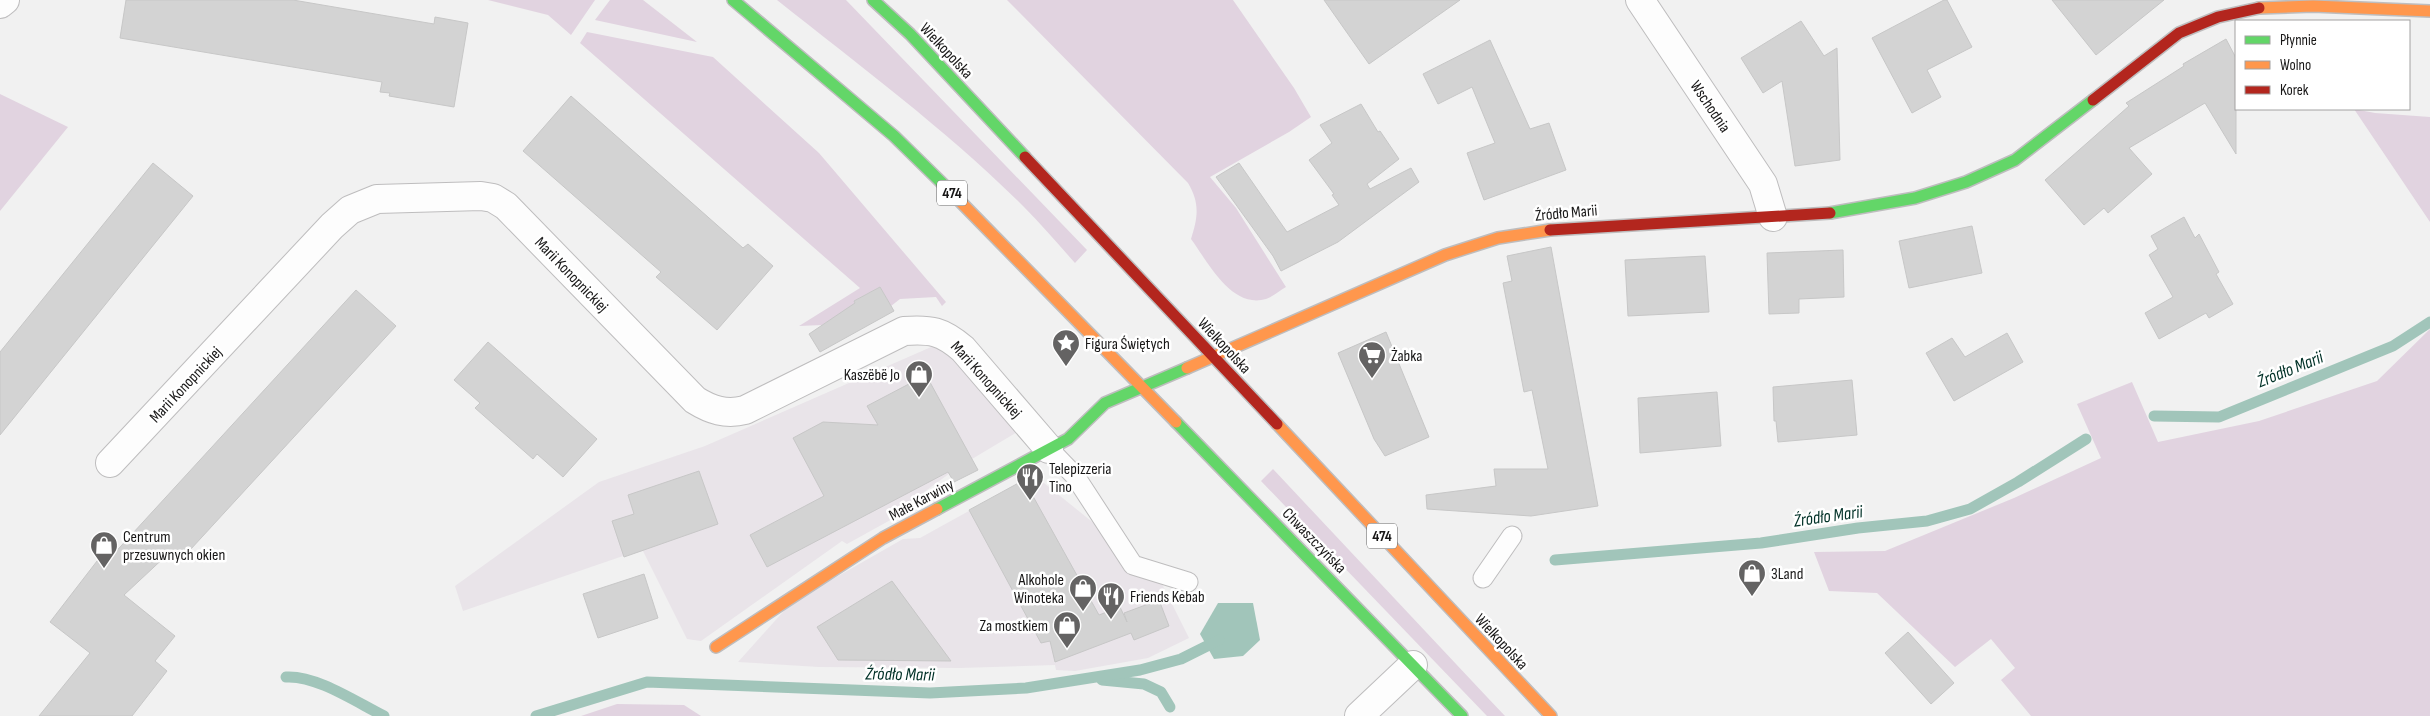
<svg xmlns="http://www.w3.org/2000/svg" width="2430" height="716" font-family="'Sofia Sans Condensed',sans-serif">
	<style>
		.built { fill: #e9e4e9 }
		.green { fill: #e1d3e0 }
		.water { fill: #a1c5ba }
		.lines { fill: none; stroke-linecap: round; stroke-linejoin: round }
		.stream { stroke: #a1c5ba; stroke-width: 11 }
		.building { fill: #d3d3d3; stroke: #c7c7c7 }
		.lane-casing { stroke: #bebdbe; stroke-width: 21 }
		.street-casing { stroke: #bebdbe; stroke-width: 30 }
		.fast-casing { stroke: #bebdbe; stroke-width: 14 }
		.slow-casing { stroke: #bebdbe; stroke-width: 14 }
		.jam-casing { stroke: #bebdbe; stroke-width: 14 }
		.lane { stroke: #fdfdfd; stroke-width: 19 }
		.street { stroke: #fdfdfd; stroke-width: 28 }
		.fast { stroke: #63d668; stroke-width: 11 }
		.slow { stroke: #ff974d; stroke-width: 11 }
		.jam { stroke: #b3261e; stroke-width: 11 }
		.labels { text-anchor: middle; stroke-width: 5; stroke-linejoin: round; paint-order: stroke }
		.shield { fill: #fff; stroke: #5d5d5d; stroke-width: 1 }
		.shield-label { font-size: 15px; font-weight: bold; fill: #181717 }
		.street-label { font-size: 16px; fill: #181717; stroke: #fff }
		.poi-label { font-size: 16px; fill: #181717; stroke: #fff; text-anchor: start }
		.water-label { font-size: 18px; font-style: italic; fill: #013127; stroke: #fff }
	</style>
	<rect width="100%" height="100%" fill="#f1f1f1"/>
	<!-- built -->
	<g class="built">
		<polygon points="938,344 954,353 1019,431 957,468 920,495 923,502 847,544 842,541 701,641 687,639 643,551 623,556 463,611 455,586 599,482 705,446"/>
		<polygon points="1034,475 1157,574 1189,638 1148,658 1075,671 1056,670 1055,665 959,668 819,667 738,662 791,603 903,539 920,538"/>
	</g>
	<!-- green -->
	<g class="green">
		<polygon points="488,0 595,0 571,35 548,15"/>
		<polygon points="610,0 643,0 697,42 595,20"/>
		<path d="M 777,0 L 846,0 L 1087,250 L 1075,263 C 1058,244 1042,225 1024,207 C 948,131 861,67 777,0 Z"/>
		<path d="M 1007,0 L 1233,0 L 1294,88 L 1311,117 L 1289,132 L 1210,177 L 1236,208 L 1286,287 C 1280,290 1273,297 1266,299 C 1231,309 1208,262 1191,239 C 1198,217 1200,203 1188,183 Z"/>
		<polygon points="587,32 713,57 819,153 946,302 942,306 936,297 900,299 891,306 880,287 854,301 868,326 843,312 822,325 799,326 860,288 580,43"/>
		<polygon points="0,94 68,127 0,211"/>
		<polygon points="2354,109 2375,113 2430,117 2430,222"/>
		<polygon points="2430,329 2430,716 2031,716 2001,680 2015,668 1991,639 1955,667 1877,593 1829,591 1814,552 1885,551 2014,498 2101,458 2077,404 2132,382 2158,442 2259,421 2377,381"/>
		<polygon points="1273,469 1487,697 1505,716 1487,716 1261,481"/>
		<polygon points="617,704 684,705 701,716 581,716"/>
	</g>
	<!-- water -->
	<polygon class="water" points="1218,603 1253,603 1260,640 1243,656 1214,659 1200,634"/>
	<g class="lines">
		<!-- stream -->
		<g class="stream">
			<polyline points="2154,416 2219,417 2393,346 2430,322"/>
			<polyline points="1555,560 1761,543 1858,528 1927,521 1970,509 2018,482 2086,439"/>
			<path d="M 286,677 C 316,675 356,702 384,716"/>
			<polyline points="1102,680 1144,684 1161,692 1170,707"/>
			<polyline points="536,716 647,682 930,693 1026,688 1140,670 1181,659 1219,640"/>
		</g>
	</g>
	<!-- building -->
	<g class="building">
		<polygon points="126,0 293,0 434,24 435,17 468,23 454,107 389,96 390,93 380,92 382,82 120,38"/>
		<polygon points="1324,0 1460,0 1369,64"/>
		<polygon points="1944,0 1947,0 1972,47 1927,70 1941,97 1912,113 1872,38"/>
		<polygon points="2052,0 2164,0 2096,55"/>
		<polygon points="1801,21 1824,56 1837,48 1840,160 1795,166 1782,81 1763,93 1741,58"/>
		<polygon points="2226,39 2236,58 2236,154 2205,103 2129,148 2152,174 2108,213 2104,208 2084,225 2045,180 2129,106 2126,103 2184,66 2183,64"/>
		<polygon points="1490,40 1530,129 1549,123 1566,170 1484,200 1467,153 1495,143 1472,87 1438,104 1423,74"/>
		<polygon points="571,96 743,248 748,244 773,266 717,330 656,277 661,272 523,151"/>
		<polygon points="1361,104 1378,132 1380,131 1399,159 1367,184 1370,189 1411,168 1419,182 1338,242 1281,271 1273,256 1216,177 1239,163 1287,232 1339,205 1332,195 1334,194 1309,160 1332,143 1320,125"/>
		<polygon points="153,163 193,196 0,435 0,352"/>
		<polygon points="2184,217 2195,238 2199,234 2219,272 2216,274 2233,304 2209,318 2206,313 2159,339 2145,313 2173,297 2149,255 2158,249 2151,236"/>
		<polygon points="1972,226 1982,273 1909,288 1899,241"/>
		<polygon points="1551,247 1598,506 1531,516 1427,509 1426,495 1496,486 1494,469 1548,469 1532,390 1524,392 1503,283 1512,281 1507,256"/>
		<polygon points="1843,250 1844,297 1799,299 1799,313 1769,314 1767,253"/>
		<polygon points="1705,256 1709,312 1628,316 1625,260"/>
		<polygon points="880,287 894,311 820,352 809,334 855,303 854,301"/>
		<polygon points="356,290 396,326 179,562 169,553 124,595 175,636 155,661 167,671 132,716 39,716 90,653 50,622 104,552 110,558"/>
		<polygon points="1386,332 1429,437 1385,456 1374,439 1338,353"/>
		<polygon points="2007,333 2023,362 1954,401 1926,353 1952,338 1965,357"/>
		<polygon points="488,342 597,439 563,477 537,454 533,459 475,408 480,403 454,380"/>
		<polygon points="926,375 978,470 954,482 948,472 767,567 750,535 824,496 793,438 823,422 878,425 867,406"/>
		<polygon points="1852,380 1857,435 1778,442 1776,421 1774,421 1773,387"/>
		<polygon points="1717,392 1721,446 1640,453 1638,398"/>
		<polygon points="699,471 718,524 624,557 612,521 634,514 628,495"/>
		<polygon points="1024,480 1099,615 1120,607 1127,622 1124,613 1159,600 1169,626 1134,640 1131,633 1055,662 1050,641 1041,643 969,510"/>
		<polygon points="644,574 658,618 598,638 583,594"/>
		<polygon points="892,581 951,661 838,660 817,627"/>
		<polygon points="1908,632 1954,683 1931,704 1885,653"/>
	</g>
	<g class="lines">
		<!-- lane casing -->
		<g class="lane-casing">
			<g id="lane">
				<polyline points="1049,449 1075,476 1133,565 1188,582"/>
				<polyline points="1483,578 1512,536"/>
			</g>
		</g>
		<!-- street casing -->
		<g class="street-casing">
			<g id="street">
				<polyline points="1640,0 1763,184 1773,217"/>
				<polyline points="0,4 5,0"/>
				<path d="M 110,463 L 332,226 L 350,210 L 377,199 L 481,196 L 493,198 L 506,206 L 695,400 C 711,410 726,415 745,410 L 904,331 C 931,329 942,331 963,349 L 1049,449"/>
				<polyline points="1359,716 1413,665"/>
			</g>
		</g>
		<!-- fast casing -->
		<g class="fast-casing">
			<g id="fast">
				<polyline points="733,0 894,136 949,190"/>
				<polyline points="873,0 910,34 1025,157"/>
				<polyline points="1830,213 1915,198 1966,182 2015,160 2093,100"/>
				<polyline points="1176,422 1462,716"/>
				<polyline points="937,509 1068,439 1105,403 1187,368"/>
			</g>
		</g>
		<!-- slow casing -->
		<g class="slow-casing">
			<g id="slow">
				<polyline points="2259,8 2313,6 2430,11"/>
				<polyline points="949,190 1176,422"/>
				<polyline points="1187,368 1445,255 1498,238 1550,230"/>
				<polyline points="1277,424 1551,716"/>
				<polyline points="716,647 883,538 937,509"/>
			</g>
		</g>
		<!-- jam casing -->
		<g class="jam-casing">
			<g id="jam">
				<polyline points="2093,100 2179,33 2218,17 2259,8"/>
				<polyline points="1025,157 1277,424"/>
				<polyline points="1550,230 1830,213"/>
			</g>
		</g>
		<!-- lane -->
		<use href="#lane" class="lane"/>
		<!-- street -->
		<use href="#street" class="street"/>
		<!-- fast -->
		<use href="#fast" class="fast"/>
		<!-- slow -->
		<use href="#slow" class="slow"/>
		<!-- jam -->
		<use href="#jam" class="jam"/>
	</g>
	<!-- icons -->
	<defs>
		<g id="sight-pin" transform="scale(1.4375)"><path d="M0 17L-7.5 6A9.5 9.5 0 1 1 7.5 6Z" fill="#646363" stroke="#fff"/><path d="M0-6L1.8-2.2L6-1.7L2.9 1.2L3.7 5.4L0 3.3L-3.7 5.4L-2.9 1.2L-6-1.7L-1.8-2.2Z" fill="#fff"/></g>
		<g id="supermarket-pin" transform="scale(1.4375)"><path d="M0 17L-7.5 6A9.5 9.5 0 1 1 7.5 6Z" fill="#646363" stroke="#fff"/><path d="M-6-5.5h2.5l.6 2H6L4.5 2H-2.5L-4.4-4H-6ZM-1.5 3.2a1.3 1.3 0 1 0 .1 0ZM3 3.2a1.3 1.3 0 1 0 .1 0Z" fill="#fff"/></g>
		<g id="shop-pin" transform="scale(1.4375)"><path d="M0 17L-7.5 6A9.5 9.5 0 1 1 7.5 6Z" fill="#646363" stroke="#fff"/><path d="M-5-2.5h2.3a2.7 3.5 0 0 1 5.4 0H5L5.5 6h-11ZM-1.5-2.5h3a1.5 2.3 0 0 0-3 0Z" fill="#fff"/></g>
		<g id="restaurant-pin" transform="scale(1.4375)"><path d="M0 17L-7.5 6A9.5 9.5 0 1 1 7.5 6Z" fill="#646363" stroke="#fff"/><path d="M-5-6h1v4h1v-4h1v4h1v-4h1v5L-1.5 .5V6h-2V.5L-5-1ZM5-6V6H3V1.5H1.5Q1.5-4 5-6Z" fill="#fff"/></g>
	</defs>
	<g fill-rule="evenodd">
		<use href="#sight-pin" x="1066" y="343"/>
		<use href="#supermarket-pin" x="1372" y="355"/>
		<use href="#shop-pin" x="919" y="374"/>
		<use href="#restaurant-pin" x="1030" y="477"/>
		<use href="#shop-pin" x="104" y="545"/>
		<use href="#shop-pin" x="1752" y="573"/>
		<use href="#shop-pin" x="1083" y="588"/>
		<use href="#restaurant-pin" x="1111" y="596"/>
		<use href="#shop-pin" x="1067" y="625"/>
	</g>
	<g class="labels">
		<!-- shield labels -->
		<g class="shield">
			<rect x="937" y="180.5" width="30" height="25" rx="4"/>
			<rect x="1367" y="523.5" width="30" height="25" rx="4"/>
		</g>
		<g class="shield-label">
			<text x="952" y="198">474</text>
			<text x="1382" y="541">474</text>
		</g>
		<!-- street labels -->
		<g class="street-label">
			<text transform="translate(947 50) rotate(47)" y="6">Wielkopolska</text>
			<text transform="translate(1711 106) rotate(56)" y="6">Wschodnia</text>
			<text transform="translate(1566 212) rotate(-5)" y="6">Źródło Marii</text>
			<text transform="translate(572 274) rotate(46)" y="6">Marii Konopnickiej</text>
			<text transform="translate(1225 345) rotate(47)" y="6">Wielkopolska</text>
			<text transform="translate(987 379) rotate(48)" y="6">Marii Konopnickiej</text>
			<text transform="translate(185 384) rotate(-47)" y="6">Marii Konopnickiej</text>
			<text transform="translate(921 499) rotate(-28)" y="6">Małe Karwiny</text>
			<text transform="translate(1315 540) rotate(46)" y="6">Chwaszczyńska</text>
			<text transform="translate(1502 641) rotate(47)" y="6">Wielkopolska</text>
		</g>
		<!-- poi labels -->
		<g class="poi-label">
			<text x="1085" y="349">Figura Świętych</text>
			<text x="1391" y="361">Żabka</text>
			<text x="900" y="380" text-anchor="end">Kaszëbë Jo</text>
			<text x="1049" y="474">Telepizzeria<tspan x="1049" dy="18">Tino</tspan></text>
			<text x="123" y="542">Centrum<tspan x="123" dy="18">przesuwnych okien</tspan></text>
			<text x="1771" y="579">3Land</text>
			<text x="1064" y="585" text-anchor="end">Alkohole<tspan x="1064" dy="18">Winoteka</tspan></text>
			<text x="1130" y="602">Friends Kebab</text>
			<text x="1048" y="631" text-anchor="end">Za mostkiem</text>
		</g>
		<!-- water labels -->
		<g class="water-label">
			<text transform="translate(2290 369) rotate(-22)" y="6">Źródło Marii</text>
			<text transform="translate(1828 516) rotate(-8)" y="6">Źródło Marii</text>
			<text transform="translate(900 674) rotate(1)" y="6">Źródło Marii</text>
		</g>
	</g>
	<!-- legend -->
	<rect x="2235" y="20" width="175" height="90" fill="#ffffff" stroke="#a3a2a2"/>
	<rect x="2245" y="36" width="25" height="8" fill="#63d668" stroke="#a3a2a2"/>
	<text x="2280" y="45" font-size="15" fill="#181717">Płynnie</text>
	<rect x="2245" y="61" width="25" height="8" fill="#ff974d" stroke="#a3a2a2"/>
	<text x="2280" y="70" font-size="15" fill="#181717">Wolno</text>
	<rect x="2245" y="86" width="25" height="8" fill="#b3261e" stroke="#a3a2a2"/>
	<text x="2280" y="95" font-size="15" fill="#181717">Korek</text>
</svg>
